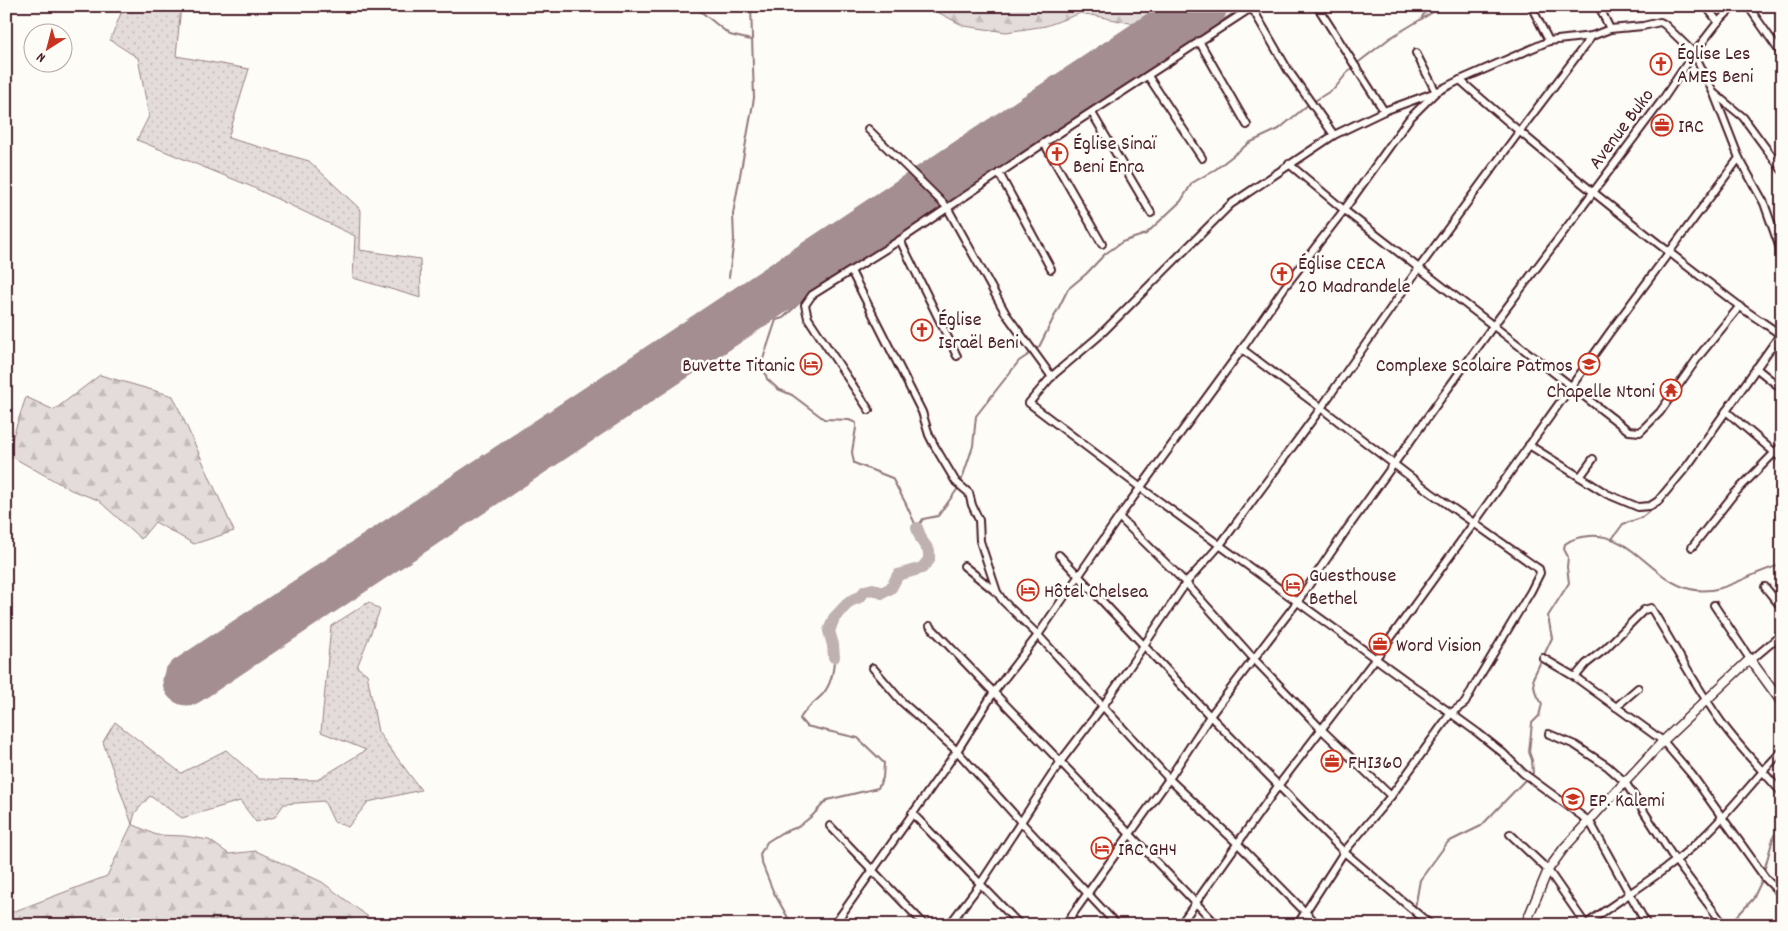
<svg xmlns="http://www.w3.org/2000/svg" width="1788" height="931" font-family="Dekko,sans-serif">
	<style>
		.built { fill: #f0ece8 }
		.grass { fill: url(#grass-dots); stroke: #967e82 }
		.forest { fill: url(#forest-firs); stroke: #967e82 }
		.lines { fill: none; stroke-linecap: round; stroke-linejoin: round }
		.stream { stroke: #91777b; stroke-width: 2 }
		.river { stroke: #c0b1b1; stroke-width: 12 }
		.runway { stroke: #a48e91; stroke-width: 49 }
		.minor-casing { stroke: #4a1f2b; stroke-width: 10 }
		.tertiary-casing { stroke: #4a1f2b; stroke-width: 11 }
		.minor { stroke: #fdfcf7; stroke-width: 6 }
		.tertiary { stroke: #fdfcf7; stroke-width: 8 }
		.labels { text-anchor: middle; stroke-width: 5; stroke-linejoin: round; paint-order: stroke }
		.poi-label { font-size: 20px; fill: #4a1f2b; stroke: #fdfcf7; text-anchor: start }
		.street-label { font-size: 20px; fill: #4a1f2b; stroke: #fdfcf7 }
	</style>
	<defs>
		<pattern id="grass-dots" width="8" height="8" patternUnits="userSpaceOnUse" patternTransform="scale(1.25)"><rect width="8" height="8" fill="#e3dcda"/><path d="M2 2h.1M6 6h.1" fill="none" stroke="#c4bcbb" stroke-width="1.8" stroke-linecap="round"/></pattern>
		<pattern id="forest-firs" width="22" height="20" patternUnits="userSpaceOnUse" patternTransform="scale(1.25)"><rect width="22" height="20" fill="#e3dcda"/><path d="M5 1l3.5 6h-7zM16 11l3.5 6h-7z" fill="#c4bcbb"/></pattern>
	</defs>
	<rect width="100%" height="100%" fill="#fdfcf7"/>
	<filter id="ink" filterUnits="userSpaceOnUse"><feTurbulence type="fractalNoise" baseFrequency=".02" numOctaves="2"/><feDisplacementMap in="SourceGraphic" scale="10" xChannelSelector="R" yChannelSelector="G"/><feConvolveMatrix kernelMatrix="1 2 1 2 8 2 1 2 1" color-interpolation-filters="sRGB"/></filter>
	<g filter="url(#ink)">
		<!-- built -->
		<polygon class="built" points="1161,6 1233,6 185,699 171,675"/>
		<!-- grass -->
		<g class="grass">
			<polygon points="124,6 181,6 176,56 249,69 228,138 309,161 361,210 360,250 420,259 421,298 353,278 355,236 250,186 137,140 149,116 138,58 110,40"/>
			<polygon points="369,602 380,610 357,667 367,674 378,732 421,790 368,802 348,827 334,822 324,801 284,804 275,817 256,822 240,801 182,818 150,796 135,813 132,824 103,742 115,722 181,773 226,750 259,779 317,780 366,750 321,732 331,626"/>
		</g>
		<!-- forest -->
		<g class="forest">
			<polygon points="926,6 1161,6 1135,24 1081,13 1046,26 1006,32 964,26"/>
			<polygon points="100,375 173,396 234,531 194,544 155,522 141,539 98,500 71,490 7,454 26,397 54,410"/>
			<polygon points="132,824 156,835 184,836 209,840 229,854 256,851 322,882 379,925 6,925 6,912 10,913 107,876"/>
		</g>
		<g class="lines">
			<!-- stream -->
			<g class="stream">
				<polyline points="694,6 730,35 751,40"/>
				<polyline points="1422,17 1429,6"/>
				<polyline points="1313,102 1335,88 1351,68 1390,38 1443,6"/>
				<polyline points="947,204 1244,6"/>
				<polyline points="729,277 734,240 733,214 754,98 751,6"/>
				<polyline points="834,277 943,206"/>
				<polyline points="811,292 783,318 776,320 762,362 767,379 778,389 792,395 824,419 849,420 856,423 856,428 852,452 854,463 892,478 905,502 917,528 923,519 938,516 959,487"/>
				<polyline points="1035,350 1039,347 1068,289 1086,274 1105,254 1122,242 1146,234 1181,201 1192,183 1216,169 1249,143 1279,129 1309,104"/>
				<polyline points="961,482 973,446 976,416 1019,361 1031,353"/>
				<polyline points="1612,539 1623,524 1641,518 1651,510"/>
				<path d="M 1530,775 L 1533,773 L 1532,760 L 1529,752 L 1532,723 L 1539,716 L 1542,704 L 1535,691 L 1533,678 L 1552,638 L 1548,616 L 1569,583 L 1567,567 L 1568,557 L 1564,549 L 1565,544 C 1573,538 1580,537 1590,536 C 1632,533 1652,580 1690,589 C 1724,597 1750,571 1782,565"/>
				<polyline points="1764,871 1774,835"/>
				<polyline points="1415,908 1420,880 1448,842 1481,826 1526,779"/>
				<path d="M 792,925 L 773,891 L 761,861 L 760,854 L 767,842 L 781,833 L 798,827 L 812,816 L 827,800 L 878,788 L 883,778 L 884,763 L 858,738 L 806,726 L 800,719 C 805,708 814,703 822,695 C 831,685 834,671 834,657"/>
				<polyline points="1415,925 1415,915"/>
				<polyline points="1729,925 1753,899 1763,878"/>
			</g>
			<!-- river -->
			<polyline class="river" points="834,657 833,645 829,631 834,618 850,601 860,597 865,591 873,589 882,593 891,588 898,575 922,568 929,560 929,551 922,541 917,528"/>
			<!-- runway -->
			<polyline class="runway" points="187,681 1203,6"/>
			<!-- minor casing -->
			<g class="minor-casing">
				<g id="minor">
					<polyline points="1317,6 1384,111"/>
					<polyline points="1531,6 1549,41"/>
					<polyline points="1599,6 1610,29"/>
					<polyline points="1706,6 1718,22"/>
					<polyline points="1748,6 1782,55"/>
					<polyline points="1252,8 1288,70 1334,135"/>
					<polyline points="1199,41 1247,125"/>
					<polyline points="1148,76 1202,158"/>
					<polyline points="1460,80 1549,41 1592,36 1610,29 1643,26 1660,22 1664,24 1694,53 1714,94 1739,158 1764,203 1782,254"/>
					<polyline points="1715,94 1743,117 1782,170"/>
					<polyline points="1092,113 1151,213"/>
					<polyline points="868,129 947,207 1006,314 1052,377"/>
					<polyline points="1044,143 1102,244"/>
					<polyline points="1289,164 1344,210 1629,431 1640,432 1660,412 1699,356 1740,306"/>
					<polyline points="999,173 1051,269"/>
					<polyline points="900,240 957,356"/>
					<polyline points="851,271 922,412 929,435 934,445 956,482 969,493 972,505 979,520 980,541 997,592 1003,601 1038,635 1169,779 1238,844 1318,925"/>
					<polyline points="1242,349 1321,408 1430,492 1536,567 1539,569 1540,573 1531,591 1475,684 1465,703 1451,713 1391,796 1344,852 1297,925"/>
					<polyline points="1756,368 1782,389"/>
					<polyline points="869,410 808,318 805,305 812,295 900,240 1044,143 1254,6"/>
					<polyline points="1726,411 1782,459"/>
					<polyline points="1529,445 1607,494 1638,507 1650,506 1658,501 1688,465 1782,332"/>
					<polyline points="1580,477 1593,459"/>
					<polyline points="1119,517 1186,583 1253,658 1321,729 1391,796"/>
					<polyline points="1692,547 1734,494 1782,445"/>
					<polyline points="1059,555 1210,716 1344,852 1431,925"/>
					<polyline points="964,566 996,592"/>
					<polyline points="1765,587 1782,608"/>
					<polyline points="1714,605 1750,659 1756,656 1782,634"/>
					<polyline points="930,626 1217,925"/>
					<polyline points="1543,658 1575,677 1663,741 1692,775 1766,879 1782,895"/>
					<polyline points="873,668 902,702 957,751 1021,822 1117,925"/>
					<path d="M 1575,677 L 1586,664 L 1605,649 L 1644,610 L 1651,608 C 1675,647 1697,689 1724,726 C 1742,750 1762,770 1782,793"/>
					<polyline points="1616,707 1638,688"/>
					<polyline points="1549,734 1575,745 1607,766 1625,782 1675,860 1724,925"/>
					<polyline points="912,813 1020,925"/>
					<polyline points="830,826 925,925"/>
					<polyline points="1510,834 1548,870 1586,925"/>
					<polyline points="834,925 957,751 994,692 1038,635 1119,517 1242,349 1284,288 1344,210 1409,119 1436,92 1416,53"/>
					<polyline points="949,925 981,883 1061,761 1103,706 1186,583 1220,545 1321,408 1419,268 1519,132 1592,36"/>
					<polyline points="1065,925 1169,779 1210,716 1298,601 1347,529 1493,326 1663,99 1694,53 1718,22 1734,6"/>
					<polyline points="1180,925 1278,786 1376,658 1474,523 1610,332 1739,158"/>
					<path d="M 1585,925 C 1623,897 1664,873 1699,841 C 1729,814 1753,780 1782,751"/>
					<path d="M 1647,925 L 1590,822 L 1523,773 L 1503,753 L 1478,733 L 1141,488 L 1029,403 L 1052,376 L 1098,337 L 1231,204 L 1334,135 L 1384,111 L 1436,92 L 1460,80 C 1549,159 1643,233 1738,305 C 1752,316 1768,325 1782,336"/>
				</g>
			</g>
			<!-- tertiary casing -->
			<g class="tertiary-casing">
				<polyline id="tertiary" points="1525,925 1548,870 1564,848 1663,741 1750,659 1782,703"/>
			</g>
			<!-- minor -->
			<use href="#minor" class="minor"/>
			<!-- tertiary -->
			<use href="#tertiary" class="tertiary"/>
		</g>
	</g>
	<!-- icons -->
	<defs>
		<g id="church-ring" transform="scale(1.125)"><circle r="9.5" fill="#fdfcf7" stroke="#c8321e" stroke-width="1.5"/><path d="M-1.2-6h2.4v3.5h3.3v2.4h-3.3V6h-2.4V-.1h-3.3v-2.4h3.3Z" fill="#c8321e"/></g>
		<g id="office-ring" transform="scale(1.125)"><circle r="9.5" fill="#fdfcf7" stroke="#c8321e" stroke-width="1.5"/><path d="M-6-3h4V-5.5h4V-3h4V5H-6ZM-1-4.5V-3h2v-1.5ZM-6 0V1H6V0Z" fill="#c8321e"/></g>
		<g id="hotel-ring" transform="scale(1.125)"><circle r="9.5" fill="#fdfcf7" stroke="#c8321e" stroke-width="1.5"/><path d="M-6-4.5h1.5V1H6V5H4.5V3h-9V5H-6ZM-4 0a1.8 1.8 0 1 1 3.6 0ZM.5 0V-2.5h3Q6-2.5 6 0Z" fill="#c8321e"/></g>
		<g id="school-ring" transform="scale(1.125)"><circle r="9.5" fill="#fdfcf7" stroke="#c8321e" stroke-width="1.5"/><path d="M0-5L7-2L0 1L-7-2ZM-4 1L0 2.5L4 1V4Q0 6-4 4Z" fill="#c8321e"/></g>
		<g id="temple-ring" transform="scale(1.125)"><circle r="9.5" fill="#fdfcf7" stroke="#c8321e" stroke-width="1.5"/><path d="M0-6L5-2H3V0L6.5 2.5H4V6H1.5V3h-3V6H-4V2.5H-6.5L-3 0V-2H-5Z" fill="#c8321e"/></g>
	</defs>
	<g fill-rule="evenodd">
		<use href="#church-ring" x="1661" y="64"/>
		<use href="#office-ring" x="1662" y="125"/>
		<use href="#church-ring" x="1057" y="154"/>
		<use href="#church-ring" x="1282" y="274"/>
		<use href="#church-ring" x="922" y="330"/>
		<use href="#hotel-ring" x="811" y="364"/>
		<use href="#school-ring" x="1589" y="364"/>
		<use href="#temple-ring" x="1671" y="390"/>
		<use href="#hotel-ring" x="1293" y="585"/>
		<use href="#hotel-ring" x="1028" y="590"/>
		<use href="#office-ring" x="1380" y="644"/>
		<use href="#office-ring" x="1332" y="761"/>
		<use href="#school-ring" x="1573" y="799"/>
		<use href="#hotel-ring" x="1102" y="848"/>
	</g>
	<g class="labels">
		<!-- poi labels -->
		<g class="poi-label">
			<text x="1677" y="59">Église Les<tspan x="1677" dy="23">AMES Beni</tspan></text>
			<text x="1678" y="132">IRC</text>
			<text x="1073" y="149">Église Sinaï<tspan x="1073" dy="23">Beni Enra</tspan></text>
			<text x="1298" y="269">Église CECA<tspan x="1298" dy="23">20 Madrandele</tspan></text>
			<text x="938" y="325">Église<tspan x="938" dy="23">Israël Beni</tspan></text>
			<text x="795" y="371" text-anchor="end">Buvette Titanic</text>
			<text x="1573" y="371" text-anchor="end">Complexe Scolaire Patmos</text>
			<text x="1655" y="397" text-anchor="end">Chapelle Ntoni</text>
			<text x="1309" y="581">Guesthouse<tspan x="1309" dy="23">Bethel</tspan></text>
			<text x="1044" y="597">Hôtel Chelsea</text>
			<text x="1396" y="651">Word Vision</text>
			<text x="1348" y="768">FHI360</text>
			<text x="1589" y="806">EP. Kalemi</text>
			<text x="1118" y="855">IRC GH4</text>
		</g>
		<!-- street labels -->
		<g class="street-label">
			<text transform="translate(1620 128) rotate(-53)" y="7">Avenue Buko</text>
		</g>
	</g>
	<!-- margin -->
	<rect width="1788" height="931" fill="none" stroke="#fdfcf7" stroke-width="25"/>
	<rect x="12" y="12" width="1763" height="906" fill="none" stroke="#4a1f2b" stroke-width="2" filter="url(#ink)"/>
	<!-- north arrow -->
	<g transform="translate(48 48) rotate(216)"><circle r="24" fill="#fdfcf7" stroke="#b5a4a5"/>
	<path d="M0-4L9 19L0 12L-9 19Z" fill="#c8321e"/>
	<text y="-8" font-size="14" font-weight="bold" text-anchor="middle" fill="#4a1f2b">N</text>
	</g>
</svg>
